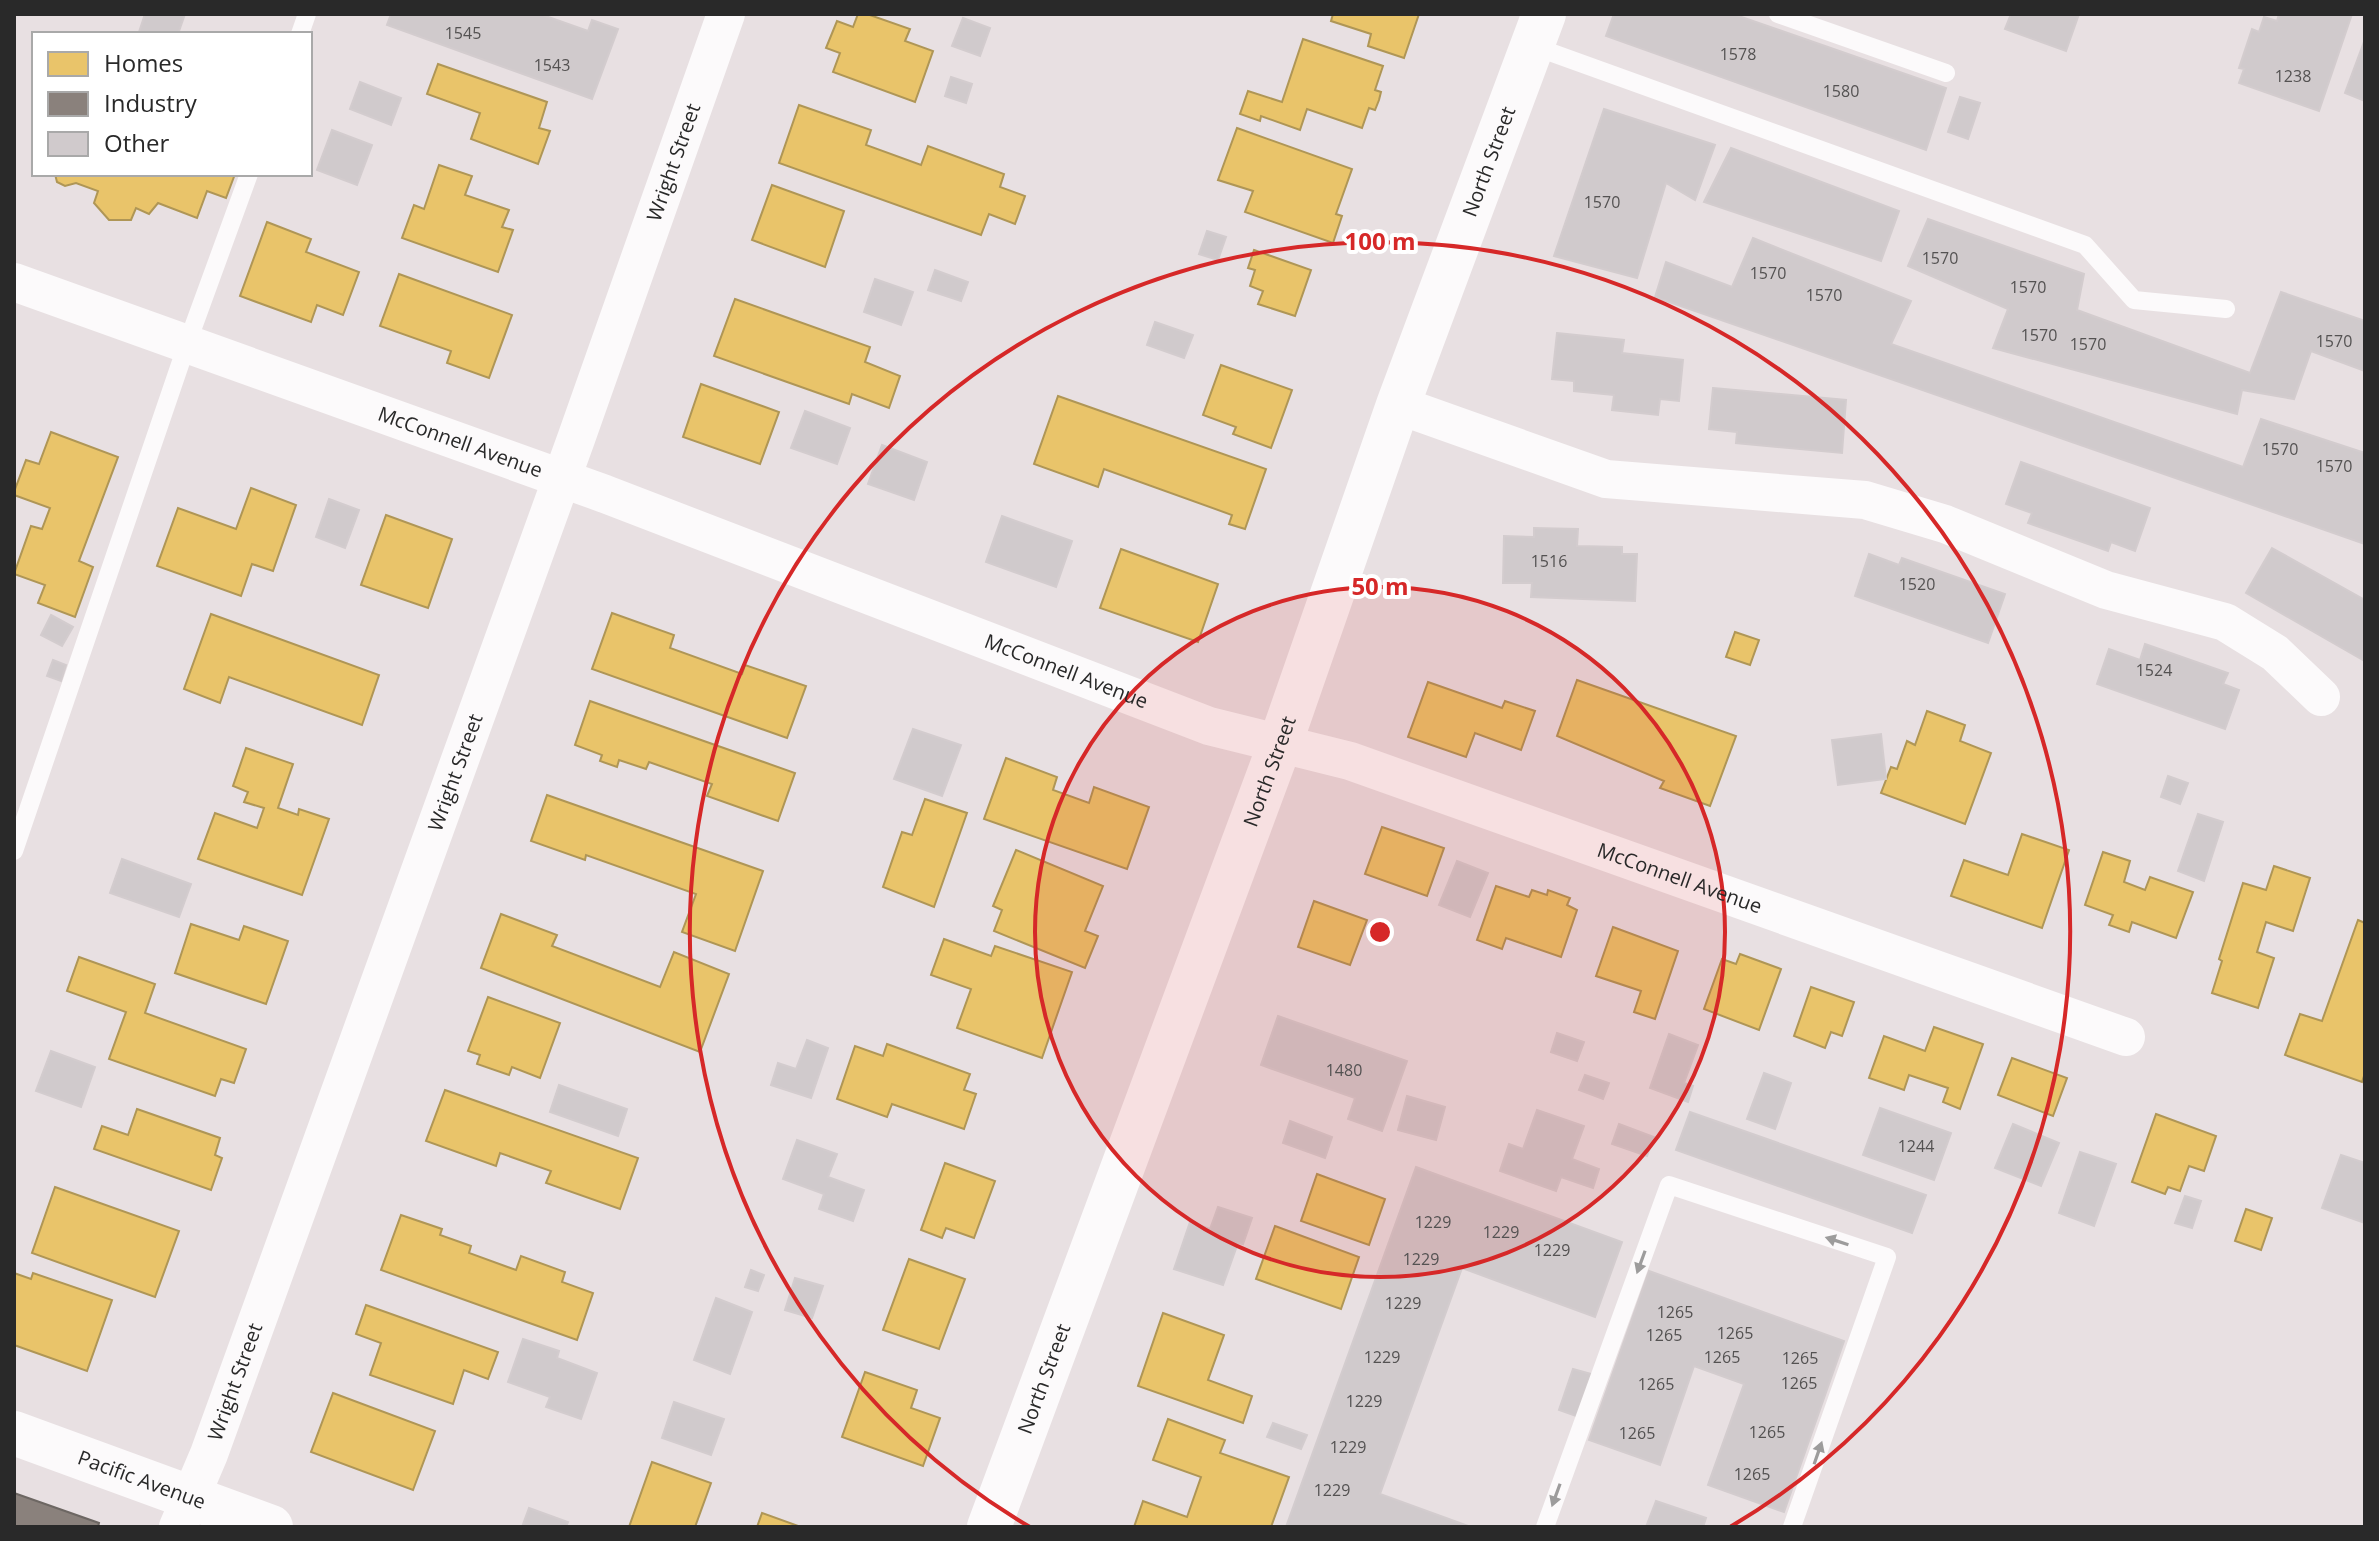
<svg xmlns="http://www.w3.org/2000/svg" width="2379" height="1541" font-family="'Open Sans',sans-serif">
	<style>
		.homes { fill: #e9c46a; stroke: #af9656; stroke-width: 2 }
		.industry { fill: #8a817c; stroke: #6d6763; stroke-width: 2 }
		.building { fill: #d0cacc; stroke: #d3ccce; stroke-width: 2 }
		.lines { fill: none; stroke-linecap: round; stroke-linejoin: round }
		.service { stroke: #fcfafb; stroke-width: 18 }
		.minor { stroke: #fcfafb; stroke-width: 38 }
		.tertiary { stroke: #fcfafb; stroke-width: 44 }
		.secondary { stroke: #fcfafb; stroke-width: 44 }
		.oneway { fill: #9d9c9c }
		.ring { fill: none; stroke: #d62828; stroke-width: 4 }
		.labels { text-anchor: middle; stroke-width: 8; stroke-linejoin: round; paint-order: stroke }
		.number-label { font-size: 16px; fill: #545252 }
		.street-label { font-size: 20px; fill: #292929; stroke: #fff }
		.centre { fill: #d62828; stroke: #fff; stroke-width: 4 }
		.ring-label { font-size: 24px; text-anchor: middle; font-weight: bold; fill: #d62828; stroke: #fff; stroke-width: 8; stroke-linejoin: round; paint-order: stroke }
	</style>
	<rect width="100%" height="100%" fill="#e8e0e2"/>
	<!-- homes -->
	<g class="homes">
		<polygon points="858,14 867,14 910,29 905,41 933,51 915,102 833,72 840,53 826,48 837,21 853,27"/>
		<polygon points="1333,14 1419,14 1404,58 1368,46 1371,34 1331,21"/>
		<polygon points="1303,39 1383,66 1375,90 1381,92 1379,100 1375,110 1369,108 1362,128 1307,109 1300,130 1261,116 1260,121 1240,114 1248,91 1282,102"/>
		<polygon points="438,64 547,102 539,128 550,131 538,164 471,139 480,113 427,94"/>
		<polygon points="799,105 871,130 866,145 921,165 928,146 1004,174 1000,187 1025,196 1015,224 989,214 981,235 779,163"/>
		<polygon points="1237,128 1352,169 1336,214 1342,216 1333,243 1245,212 1253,191 1218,180"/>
		<polygon points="439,165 472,176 465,195 509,210 502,227 513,230 498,272 402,238 414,205 424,209"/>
		<polygon points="55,174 235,174 226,198 207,191 197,218 158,203 149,214 136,208 131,220 109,220 94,203 98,191 76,183 65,186 57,182"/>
		<polygon points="772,185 844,211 825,267 752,240"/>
		<polygon points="267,222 311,239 306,252 359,272 343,315 317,305 311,322 240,296"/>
		<polygon points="1254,250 1311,270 1295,316 1258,304 1263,291 1250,286 1255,270 1248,268"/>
		<polygon points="399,274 512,315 489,378 447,363 451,351 380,326"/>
		<polygon points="735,299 870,347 865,362 900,376 889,408 852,394 849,404 714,356"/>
		<polygon points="1221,365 1292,390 1271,448 1233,434 1236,427 1203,415"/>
		<polygon points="701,384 779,412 760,464 683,437"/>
		<polygon points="1058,396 1266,469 1245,529 1229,524 1232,515 1104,469 1098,487 1034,464"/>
		<polygon points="51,432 118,457 79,561 93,567 75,617 38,603 45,585 14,574 31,526 42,529 50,508 14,495 14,492 26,460 39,464"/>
		<polygon points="251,488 296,505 273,571 252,564 241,596 157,566 178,508 236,529"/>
		<polygon points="386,515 452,539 428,608 361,585"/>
		<polygon points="1121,549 1218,584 1198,642 1100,608"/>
		<polygon points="612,613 674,635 670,648 742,674 745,665 806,686 787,738 592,669"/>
		<polygon points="211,614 379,675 362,725 229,677 220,703 184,689"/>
		<polygon points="1735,632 1759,640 1750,665 1726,657"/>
		<polygon points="1577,680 1736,736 1710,806 1660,788 1664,781 1557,736"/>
		<polygon points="1428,682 1502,708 1505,701 1535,711 1521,750 1475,733 1466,757 1408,737"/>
		<polygon points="590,701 795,773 778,821 707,796 712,784 649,762 646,769 619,760 617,767 600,761 602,755 575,745"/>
		<polygon points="1927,711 1965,725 1960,741 1991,753 1965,824 1881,793 1891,767 1897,769 1907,741 1915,745"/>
		<polygon points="246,748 293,764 278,808 298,815 299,809 329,819 302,895 198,859 215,813 257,828 264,808 244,802 248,792 233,786"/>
		<polygon points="1006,758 1057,777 1053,790 1089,803 1094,787 1149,807 1127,869 984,819"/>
		<polygon points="547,795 763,871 735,951 682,932 696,894 586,855 585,860 531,841"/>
		<polygon points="925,799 967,813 934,907 883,887 902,832 912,835"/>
		<polygon points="1382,827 1444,848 1427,896 1365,874"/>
		<polygon points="2022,834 2069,850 2042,928 1951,896 1964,860 2008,875"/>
		<polygon points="1016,850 1103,886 1085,931 1098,936 1085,968 994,931 1002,910 993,906"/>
		<polygon points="2103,852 2130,861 2124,882 2145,890 2150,877 2193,892 2176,938 2132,922 2129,932 2109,925 2113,915 2085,905"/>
		<polygon points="2274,866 2310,878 2293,931 2266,922 2257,952 2274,958 2258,1008 2212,993 2222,961 2219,959 2243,883 2266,890"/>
		<polygon points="1496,886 1529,897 1532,890 1547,895 1548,890 1570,898 1567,905 1577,910 1561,957 1506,938 1502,949 1477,940"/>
		<polygon points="1314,901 1367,920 1350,965 1298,947"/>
		<polygon points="501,914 557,935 552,946 660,987 674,952 729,974 700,1052 481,968"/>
		<polygon points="2358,920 2365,923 2365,1073 2362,1082 2285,1055 2300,1014 2322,1021"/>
		<polygon points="191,924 239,940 244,926 288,941 266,1004 175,973"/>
		<polygon points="1613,927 1678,951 1655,1019 1634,1012 1641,991 1596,976"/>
		<polygon points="944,939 991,956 995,946 1072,972 1042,1058 957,1028 971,989 931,975"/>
		<polygon points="1740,954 1781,969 1759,1030 1704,1009 1722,959 1736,964"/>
		<polygon points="79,957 155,984 145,1013 246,1049 234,1083 221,1079 215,1096 109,1059 126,1012 67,991"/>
		<polygon points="1811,987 1854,1002 1842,1036 1831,1032 1825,1048 1794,1036"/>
		<polygon points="488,997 560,1023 540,1078 512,1067 509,1075 477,1064 480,1055 468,1051"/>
		<polygon points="1934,1027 1983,1044 1960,1109 1943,1102 1948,1088 1909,1075 1904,1090 1869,1078 1884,1036 1925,1051"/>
		<polygon points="887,1044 970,1074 964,1090 976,1094 964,1129 892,1104 887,1117 837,1099 855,1046 883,1056"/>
		<polygon points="2012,1058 2067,1078 2053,1116 1998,1095"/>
		<polygon points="445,1090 638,1158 620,1209 546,1183 551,1171 500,1153 496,1166 426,1141"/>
		<polygon points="137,1109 220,1138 215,1155 222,1158 211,1190 94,1149 102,1126 128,1135"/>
		<polygon points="2156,1114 2216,1136 2204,1171 2189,1166 2180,1191 2168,1187 2165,1194 2132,1182"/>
		<polygon points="945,1163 995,1181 974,1238 946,1228 942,1238 921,1230"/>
		<polygon points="1317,1174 1385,1199 1369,1245 1301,1221"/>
		<polygon points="55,1187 179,1231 155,1297 32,1253"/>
		<polygon points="2246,1209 2272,1218 2261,1250 2235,1241"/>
		<polygon points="401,1215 442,1229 440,1235 471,1246 469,1253 516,1270 521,1256 565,1272 562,1282 593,1293 577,1340 381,1270"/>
		<polygon points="1275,1226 1359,1257 1341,1309 1256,1279"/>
		<polygon points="909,1259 965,1279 939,1349 883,1330"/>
		<polygon points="14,1273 31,1279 33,1273 112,1300 87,1371 14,1345"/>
		<polygon points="366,1305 498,1352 488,1379 464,1370 453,1404 370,1375 381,1343 356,1334"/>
		<polygon points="1163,1313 1224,1335 1208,1380 1252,1396 1243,1423 1138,1386"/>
		<polygon points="865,1372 917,1390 911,1408 940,1418 923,1466 842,1437"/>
		<polygon points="333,1393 435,1431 413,1490 311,1452"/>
		<polygon points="1168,1419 1225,1440 1220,1453 1289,1477 1271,1527 1134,1527 1143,1501 1187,1517 1201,1477 1153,1460"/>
		<polygon points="652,1462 711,1483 695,1527 629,1527"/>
		<polygon points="762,1513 801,1527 757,1527"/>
	</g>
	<!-- industry -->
	<polygon class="industry" points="14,1493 99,1523 98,1527 14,1527"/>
	<!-- building -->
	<g class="building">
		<polygon points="145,14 185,14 178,34 139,32"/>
		<polygon points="391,14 540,14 588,31 592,20 618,29 592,99 387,25"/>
		<polygon points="1614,14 1733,14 1946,88 1926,150 1606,36"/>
		<polygon points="2011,14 2079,14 2066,51 2005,29"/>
		<polygon points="2279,14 2352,14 2319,111 2239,83 2244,69 2239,68 2252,29 2259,32 2264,17 2277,21"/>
		<polygon points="963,18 990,28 980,56 952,46"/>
		<polygon points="2365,39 2365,101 2345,93"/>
		<polygon points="951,77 972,84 966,103 945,96"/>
		<polygon points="360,82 401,98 391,125 350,109"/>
		<polygon points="1960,97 1980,103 1968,139 1948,132"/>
		<polygon points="1604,109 1715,145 1695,200 1666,183 1637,278 1554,256"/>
		<polygon points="332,130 372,145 357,185 317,170"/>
		<polygon points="1731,148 1899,211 1881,261 1704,202"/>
		<polygon points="1928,219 2084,274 2077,310 2250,373 2281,292 2365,321 2365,371 2311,351 2294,399 2242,390 2237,414 1993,348 2008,309 1908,266"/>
		<polygon points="1207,231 1226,237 1218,260 1199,254"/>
		<polygon points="1753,238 1911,301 1891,344 2243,467 2261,419 2365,453 2365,544 1655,297 1666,262 1732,287"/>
		<polygon points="935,270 968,282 961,301 928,290"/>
		<polygon points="875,279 913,292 901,325 864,312"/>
		<polygon points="1155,322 1193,335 1184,358 1147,345"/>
		<polygon points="1557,333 1624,340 1622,353 1683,360 1679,401 1660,399 1658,415 1612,410 1614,395 1574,391 1574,381 1552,379"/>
		<polygon points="1713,388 1846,400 1842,453 1736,443 1737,432 1709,429"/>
		<polygon points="805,411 850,428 837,464 791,448"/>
		<polygon points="882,445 927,462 914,500 868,484"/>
		<polygon points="2021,462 2150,508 2135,551 2111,542 2108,551 2028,523 2032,513 2006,504"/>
		<polygon points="329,499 359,510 345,548 316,537"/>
		<polygon points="1002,516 1072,541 1056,587 986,562"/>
		<polygon points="1534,528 1578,529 1577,546 1622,547 1622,554 1637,554 1635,601 1531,597 1532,583 1503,583 1504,536 1534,537"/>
		<polygon points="2272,548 2365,600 2363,660 2246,593"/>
		<polygon points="1869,554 1899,565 1902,558 2005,594 1988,643 1855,596"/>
		<polygon points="51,615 73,627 62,646 41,635"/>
		<polygon points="2145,644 2228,673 2223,684 2239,690 2225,729 2097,684 2109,649 2140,660"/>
		<polygon points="53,660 66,665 61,681 47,676"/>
		<polygon points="913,729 961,745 942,796 894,779"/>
		<polygon points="1881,734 1886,779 1838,785 1832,740"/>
		<polygon points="2168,776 2188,783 2180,804 2161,797"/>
		<polygon points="2198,814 2223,822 2204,881 2178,871"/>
		<polygon points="122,859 191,884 179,917 110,893"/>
		<polygon points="1457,861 1488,873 1470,917 1439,905"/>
		<polygon points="1278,1016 1407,1061 1382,1131 1348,1119 1355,1098 1261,1065"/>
		<polygon points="1557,1033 1584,1042 1577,1061 1551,1052"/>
		<polygon points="1669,1034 1698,1045 1684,1083 1693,1086 1688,1102 1650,1088"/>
		<polygon points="807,1040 828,1048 811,1098 771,1085 778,1063 796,1069"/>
		<polygon points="51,1051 95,1067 81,1107 36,1091"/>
		<polygon points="1764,1073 1791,1083 1775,1129 1747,1119"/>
		<polygon points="1585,1075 1609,1083 1603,1099 1579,1090"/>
		<polygon points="559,1085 627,1109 618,1136 550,1112"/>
		<polygon points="1407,1096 1445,1107 1436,1140 1398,1130"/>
		<polygon points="1880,1108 1951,1133 1934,1180 1863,1155"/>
		<polygon points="1537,1110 1584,1126 1572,1159 1599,1169 1593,1188 1561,1177 1556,1191 1500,1171 1509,1144 1523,1149"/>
		<polygon points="1690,1112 1926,1195 1912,1233 1676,1150"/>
		<polygon points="1290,1121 1332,1137 1325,1158 1283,1143"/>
		<polygon points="1619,1124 1654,1137 1647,1156 1612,1144"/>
		<polygon points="2013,1124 2059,1143 2041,1186 1995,1168"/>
		<polygon points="797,1140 837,1154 828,1177 864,1190 853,1221 819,1209 824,1194 783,1179"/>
		<polygon points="2080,1152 2116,1164 2094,1226 2059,1213"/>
		<polygon points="2341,1155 2365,1163 2365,1223 2322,1208"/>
		<polygon points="1416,1167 1622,1242 1595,1317 1462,1268 1380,1494 1471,1527 1286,1527"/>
		<polygon points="2185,1196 2201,1201 2192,1228 2175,1223"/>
		<polygon points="1218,1207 1252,1218 1243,1244 1238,1243 1223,1285 1174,1269 1190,1222 1210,1229"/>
		<polygon points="751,1270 764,1275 758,1291 745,1287"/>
		<polygon points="1649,1271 1844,1341 1784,1512 1708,1485 1744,1384 1694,1366 1660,1465 1589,1440"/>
		<polygon points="795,1278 823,1286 812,1318 785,1310"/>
		<polygon points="716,1298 752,1312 730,1374 694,1360"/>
		<polygon points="523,1339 559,1351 557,1358 597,1373 581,1419 546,1407 550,1397 508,1382"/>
		<polygon points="1573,1369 1591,1374 1576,1416 1559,1410"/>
		<polygon points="674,1402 724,1419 711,1455 662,1438"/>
		<polygon points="1273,1423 1307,1435 1301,1449 1267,1437"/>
		<polygon points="1656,1501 1706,1518 1703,1527 1646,1527"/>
		<polygon points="529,1508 568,1522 566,1527 522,1527"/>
	</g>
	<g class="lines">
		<!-- service -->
		<g class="service">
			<polyline points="1778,14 1946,73"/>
			<polyline points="300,34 307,14"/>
			<polyline points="1533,46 2085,245 2134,300 2226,309"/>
			<polyline points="14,851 187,344 249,174"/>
			<polyline points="1545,1527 1669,1185 1887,1257 1792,1527"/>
		</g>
		<!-- minor -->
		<g class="minor">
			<path id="s1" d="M 14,282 L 605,494 L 1209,726 L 1350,761 L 2126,1037"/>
			<polyline points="1398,405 1606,479 1865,500 1945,524 2106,590 2225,622 2275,653 2321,697"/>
			<path id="s2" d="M 178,1527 L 209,1454 L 576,439 L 726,14"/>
		</g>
		<!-- tertiary -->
		<path class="tertiary" id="s3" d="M 14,1433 L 271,1527"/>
		<!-- secondary -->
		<path class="secondary" id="s4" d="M 989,1527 L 1280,744 L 1398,405 L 1544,14"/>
	</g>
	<!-- one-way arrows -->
	<defs><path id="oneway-solid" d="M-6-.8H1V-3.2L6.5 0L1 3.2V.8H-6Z" transform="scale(2)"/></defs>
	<g class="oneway">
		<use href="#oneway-solid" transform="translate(1837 1241) rotate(-162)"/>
		<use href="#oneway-solid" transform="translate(1641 1262) rotate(110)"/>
		<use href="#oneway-solid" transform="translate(1818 1453) rotate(-71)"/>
		<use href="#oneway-solid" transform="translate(1556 1495) rotate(110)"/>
	</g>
	<!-- distance rings -->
	<circle cx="1380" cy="932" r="345" fill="#d62828" fill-opacity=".12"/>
	<g class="ring">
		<circle cx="1380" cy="932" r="345"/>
		<path d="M1030 1527A690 690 0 1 1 1730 1527"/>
	</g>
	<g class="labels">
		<!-- number labels -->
		<g class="number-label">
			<text x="463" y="39">1545</text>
			<text x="1738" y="60">1578</text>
			<text x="552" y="71">1543</text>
			<text x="2293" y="82">1238</text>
			<text x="1841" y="97">1580</text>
			<text x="1602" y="208">1570</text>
			<text x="1940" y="264">1570</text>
			<text x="1768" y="279">1570</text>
			<text x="2028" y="293">1570</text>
			<text x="1824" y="301">1570</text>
			<text x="2039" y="341">1570</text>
			<text x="2334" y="347">1570</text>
			<text x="2088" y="350">1570</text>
			<text x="2280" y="455">1570</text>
			<text x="2334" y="472">1570</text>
			<text x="1549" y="567">1516</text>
			<text x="1917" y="590">1520</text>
			<text x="2154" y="676">1524</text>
			<text x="1344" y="1076">1480</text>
			<text x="1916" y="1152">1244</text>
			<text x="1433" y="1228">1229</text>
			<text x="1501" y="1238">1229</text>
			<text x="1552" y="1256">1229</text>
			<text x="1421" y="1265">1229</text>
			<text x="1403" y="1309">1229</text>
			<text x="1675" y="1318">1265</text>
			<text x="1735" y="1339">1265</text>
			<text x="1664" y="1341">1265</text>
			<text x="1382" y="1363">1229</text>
			<text x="1722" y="1363">1265</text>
			<text x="1800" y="1364">1265</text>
			<text x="1799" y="1389">1265</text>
			<text x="1656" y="1390">1265</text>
			<text x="1364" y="1407">1229</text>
			<text x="1767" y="1438">1265</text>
			<text x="1637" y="1439">1265</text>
			<text x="1348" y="1453">1229</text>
			<text x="1752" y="1480">1265</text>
			<text x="1332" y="1496">1229</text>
		</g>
		<!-- street labels -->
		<g class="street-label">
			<text dy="7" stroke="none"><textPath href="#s2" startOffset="1452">Wright Street</textPath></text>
			<text dy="7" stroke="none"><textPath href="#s4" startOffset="1454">North Street</textPath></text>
			<text dy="7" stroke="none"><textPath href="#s1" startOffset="474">McConnell Avenue</textPath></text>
			<text dy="7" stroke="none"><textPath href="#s1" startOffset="1122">McConnell Avenue</textPath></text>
			<text dy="7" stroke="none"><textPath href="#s4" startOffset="806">North Street</textPath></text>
			<text dy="7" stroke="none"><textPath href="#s2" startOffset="804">Wright Street</textPath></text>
			<text dy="7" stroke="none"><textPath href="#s1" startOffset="1770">McConnell Avenue</textPath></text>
			<text dy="7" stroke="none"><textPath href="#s4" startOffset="158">North Street</textPath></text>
			<text dy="7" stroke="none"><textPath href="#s2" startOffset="156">Wright Street</textPath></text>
			<text dy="7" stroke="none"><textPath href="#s3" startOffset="136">Pacific Avenue</textPath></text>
		</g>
	</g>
	<circle cx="1380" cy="932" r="12" class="centre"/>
	<g class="ring-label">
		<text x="1380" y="250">100 m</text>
		<text x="1380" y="595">50 m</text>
	</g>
	<!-- border -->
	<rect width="2379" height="1541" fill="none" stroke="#292929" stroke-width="32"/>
	<!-- legend -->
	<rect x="32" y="32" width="280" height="144" fill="#ffffff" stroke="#a9a9a9" stroke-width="2"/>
	<rect x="48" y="52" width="40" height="24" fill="#e9c46a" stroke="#a9a9a9" stroke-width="2"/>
	<text x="104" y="72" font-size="24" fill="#292929">Homes</text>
	<rect x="48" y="92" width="40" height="24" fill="#8a817c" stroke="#a9a9a9" stroke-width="2"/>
	<text x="104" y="112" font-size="24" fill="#292929">Industry</text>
	<rect x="48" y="132" width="40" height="24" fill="#d0cacc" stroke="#a9a9a9" stroke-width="2"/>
	<text x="104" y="152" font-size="24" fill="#292929">Other</text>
</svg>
